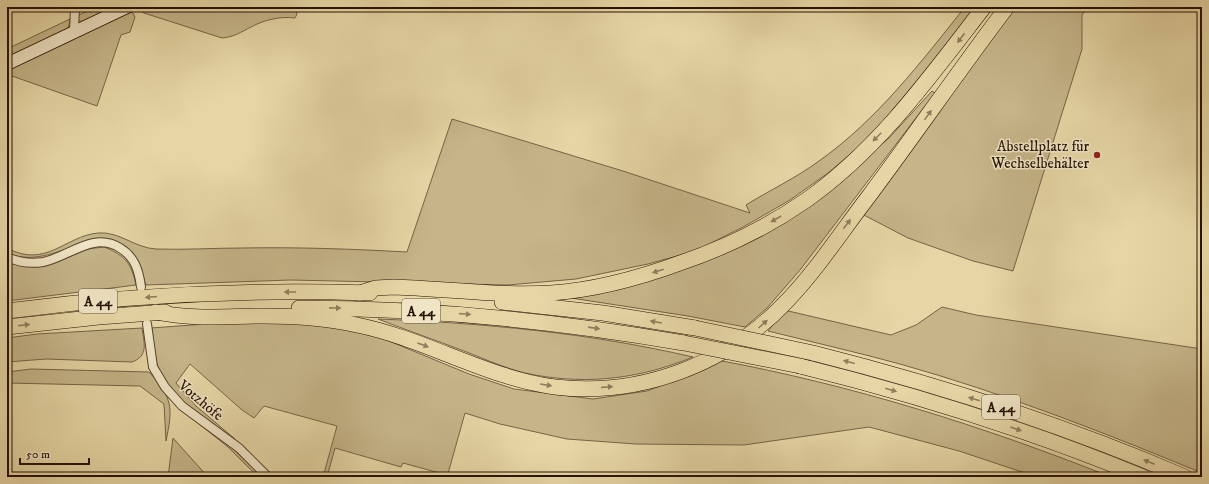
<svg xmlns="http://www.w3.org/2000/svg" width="1209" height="484" font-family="'IM FELL DW Pica',serif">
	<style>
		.green { fill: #c5b589; stroke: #766346 }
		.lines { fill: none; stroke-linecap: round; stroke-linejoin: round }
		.street-casing { stroke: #56422c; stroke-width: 10 }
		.secondary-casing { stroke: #261103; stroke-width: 14 }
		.highway-casing { stroke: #261103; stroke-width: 16 }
		.street { stroke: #efe4c4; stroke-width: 8 }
		.secondary { stroke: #efe4c4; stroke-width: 12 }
		.highway { stroke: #e6d6a5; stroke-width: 15 }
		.highway-bridge-casing { stroke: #261103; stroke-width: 16; stroke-linecap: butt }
		.highway-bridge { stroke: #e6d6a5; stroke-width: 15 }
		.oneway { fill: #907d5c }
		.poi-dot { fill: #8f2418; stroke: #efe4c4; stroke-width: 1.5 }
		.labels { text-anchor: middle; stroke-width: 3; stroke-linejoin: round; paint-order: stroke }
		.shield { fill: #efe4c4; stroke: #62503d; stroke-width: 1 }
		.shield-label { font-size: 14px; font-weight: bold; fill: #261103 }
		.poi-label { font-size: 15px; fill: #261103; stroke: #efe4c4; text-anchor: end }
		.street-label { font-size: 15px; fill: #261103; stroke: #efe4c4 }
	</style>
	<rect width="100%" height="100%" fill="#e6d6a5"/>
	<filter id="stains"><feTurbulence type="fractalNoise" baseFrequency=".005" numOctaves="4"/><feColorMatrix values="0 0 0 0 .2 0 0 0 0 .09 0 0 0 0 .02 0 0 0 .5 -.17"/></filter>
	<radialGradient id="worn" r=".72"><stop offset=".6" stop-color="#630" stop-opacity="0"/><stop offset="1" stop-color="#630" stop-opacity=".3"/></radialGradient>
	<!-- green -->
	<g class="green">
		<polygon points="96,7 116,7 83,23 75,17"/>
		<path d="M 142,7 L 296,7 L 297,14 L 295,18 C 280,16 264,20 251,27 C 241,32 234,37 222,38 L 144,13 L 141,11 Z"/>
		<path d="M 965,7 L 980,7 L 869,138 L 828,173 L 790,200 L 745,226 L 695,251 L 648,264 L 576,279 L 508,285 L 291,280 L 146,285 C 114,189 64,277 7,253 L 7,248 C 46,269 65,236 98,233 C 119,231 135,248 156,249 C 185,250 214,248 243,248 C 298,247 352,249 407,252 L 452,119 L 623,171 L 750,213 L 746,205 C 770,190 796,178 819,161 C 877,120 921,62 965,7 Z"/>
		<polygon points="1014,7 1088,7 1082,15 1082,49 1013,271 973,261 908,238 860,213"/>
		<polygon points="128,12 133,13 135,17 130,32 121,35 97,106 12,76 7,79 7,70"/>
		<polygon points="70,19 68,30 7,59 7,49"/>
		<polygon points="932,91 935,93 800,270 767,308 745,327 688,316 558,296 663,273 850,171 889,138"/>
		<path d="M 104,247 C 126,256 131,263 136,285 L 7,301 L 7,261 L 11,263 L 39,266 L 59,261 L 88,249 Z"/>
		<path d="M 942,307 L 976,315 L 1202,349 L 1202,473 C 1103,432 1003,393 900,364 C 856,352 812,342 768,331 L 784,310 L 891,335 L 916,325 Z"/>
		<path d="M 274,319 L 360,329 L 469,374 L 514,389 L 593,399 L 647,391 L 696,372 L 717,360 C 852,385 983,426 1111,477 L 1037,477 L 959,451 L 869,427 L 744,445 L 636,444 L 567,439 L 500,424 L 465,413 L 447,477 L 442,477 L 443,474 L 403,463 L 401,467 L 335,448 L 327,477 L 323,477 L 337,426 L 264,406 L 254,418 L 242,410 L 190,364 L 176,383 L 196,406 L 235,439 C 207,421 172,402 159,370 C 154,356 153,342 151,328 Z"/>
		<path d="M 378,319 C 483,323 590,333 693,357 C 642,378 590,385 535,375 C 511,371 487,360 464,351 C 435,340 406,330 378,319 Z"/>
		<path d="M 142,328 C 144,343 149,356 132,362 L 46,359 L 7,362 L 7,338 L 37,334 Z"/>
		<path d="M 31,369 L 149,372 C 173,398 173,408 166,441 L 164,404 L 140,386 L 7,383 L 7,372 Z"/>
		<polygon points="198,423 234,449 264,477 258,477 228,447"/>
		<polygon points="173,438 208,477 168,477"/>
	</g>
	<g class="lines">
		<!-- street casing -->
		<g class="street-casing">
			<g id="street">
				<polyline points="74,32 75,7"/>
				<path d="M 7,257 C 18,262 31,264 43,262 C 69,257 93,231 120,248 C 135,257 139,271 141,287"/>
				<polyline points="147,324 153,367 165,387 182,406 239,448 268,477"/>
			</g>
		</g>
		<!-- secondary casing -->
		<g class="secondary-casing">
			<polyline id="secondary" points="7,64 127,7"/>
		</g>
		<!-- highway casing -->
		<g class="highway-casing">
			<g id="highway">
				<path d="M 360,293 L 376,288 L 394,287 C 446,289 499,296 551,293 C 595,290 639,278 680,263 C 724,248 766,228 805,201 C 878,150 930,77 984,7"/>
				<polyline points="502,302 603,313 695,328"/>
				<path d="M 299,308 C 429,308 556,321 684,343"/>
				<path d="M 7,311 C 127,295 249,289 370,293"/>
				<path d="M 156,312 C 193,320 227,316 264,316 C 296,316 327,318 357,325 C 426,339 486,378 555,387 C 641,397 727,364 786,302 C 817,270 842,231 869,196 C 916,133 960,69 1007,7"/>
				<polyline points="7,327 99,317 165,312"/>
				<path d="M 813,353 C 940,385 1064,425 1185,477"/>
				<path d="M 800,366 C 917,395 1032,431 1143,477"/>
			</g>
		</g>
		<!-- street -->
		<use href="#street" class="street"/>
		<!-- secondary -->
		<use href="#secondary" class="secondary"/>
		<!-- highway -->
		<use href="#highway" class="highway"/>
		<!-- highway-bridge casing -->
		<g class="highway-bridge-casing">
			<g id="highway-bridge">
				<polyline points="695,328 813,353"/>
				<polyline points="684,343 800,366"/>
			</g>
		</g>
		<!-- highway-bridge -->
		<use href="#highway-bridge" class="highway-bridge"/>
	</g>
	<!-- one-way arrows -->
	<defs><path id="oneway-solid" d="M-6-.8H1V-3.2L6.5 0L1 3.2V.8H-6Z"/></defs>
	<g class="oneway">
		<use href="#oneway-solid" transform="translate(961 38) rotate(127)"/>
		<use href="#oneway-solid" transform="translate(928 115) rotate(-54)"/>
		<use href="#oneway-solid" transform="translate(877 137) rotate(135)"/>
		<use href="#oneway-solid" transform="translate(776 219) rotate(150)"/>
		<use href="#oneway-solid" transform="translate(847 224) rotate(-53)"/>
		<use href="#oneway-solid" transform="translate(658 271) rotate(163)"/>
		<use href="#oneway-solid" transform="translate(290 292) rotate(-180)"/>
		<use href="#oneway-solid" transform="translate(151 297) rotate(176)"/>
		<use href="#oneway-solid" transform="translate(335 308) rotate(1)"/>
		<use href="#oneway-solid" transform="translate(465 314) rotate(4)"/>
		<use href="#oneway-solid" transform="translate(656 322) rotate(-170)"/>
		<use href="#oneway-solid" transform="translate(763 324) rotate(-42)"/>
		<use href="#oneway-solid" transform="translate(24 325) rotate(-7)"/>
		<use href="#oneway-solid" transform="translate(594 328) rotate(8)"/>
		<use href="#oneway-solid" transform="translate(423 345) rotate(20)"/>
		<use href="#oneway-solid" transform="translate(849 362) rotate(-165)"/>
		<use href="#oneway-solid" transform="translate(546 385) rotate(9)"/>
		<use href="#oneway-solid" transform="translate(607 387) rotate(-4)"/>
		<use href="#oneway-solid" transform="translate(891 390) rotate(16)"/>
		<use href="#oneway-solid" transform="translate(974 399) rotate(-162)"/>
		<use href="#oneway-solid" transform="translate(1016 429) rotate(19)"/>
		<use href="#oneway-solid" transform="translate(1149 462) rotate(-158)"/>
	</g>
	<!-- markers -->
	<circle class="poi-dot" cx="1097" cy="155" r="4"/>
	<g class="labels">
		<!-- shield labels -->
		<g class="shield">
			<rect x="79" y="289" width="38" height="24" rx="3"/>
			<rect x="402" y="299" width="38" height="24" rx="3"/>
			<rect x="982" y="395" width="38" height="24" rx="3"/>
		</g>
		<g class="shield-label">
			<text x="98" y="306">A 44</text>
			<text x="421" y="316">A 44</text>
			<text x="1001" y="412">A 44</text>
		</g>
		<!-- poi labels -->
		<g class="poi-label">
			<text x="1089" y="151">Abstellplatz für<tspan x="1089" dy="17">Wechselbehälter</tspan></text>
		</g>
		<!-- street labels -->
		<g class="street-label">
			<text transform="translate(201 400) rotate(40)" y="5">Votzhöfe</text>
		</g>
	</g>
	<!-- margin -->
	<rect width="1209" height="484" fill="none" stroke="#e6d6a5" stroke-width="24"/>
	<rect x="8" y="8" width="1193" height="468" fill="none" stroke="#261103" stroke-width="2"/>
	<rect x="12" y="12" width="1185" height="460" fill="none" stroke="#261103"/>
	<!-- scale -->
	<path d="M20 458v6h69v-6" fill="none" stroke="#261103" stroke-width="2"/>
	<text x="26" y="458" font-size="12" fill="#261103" stroke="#efe4c4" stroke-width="3" paint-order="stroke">50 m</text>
	<rect width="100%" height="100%" filter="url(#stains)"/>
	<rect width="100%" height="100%" fill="url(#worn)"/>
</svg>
